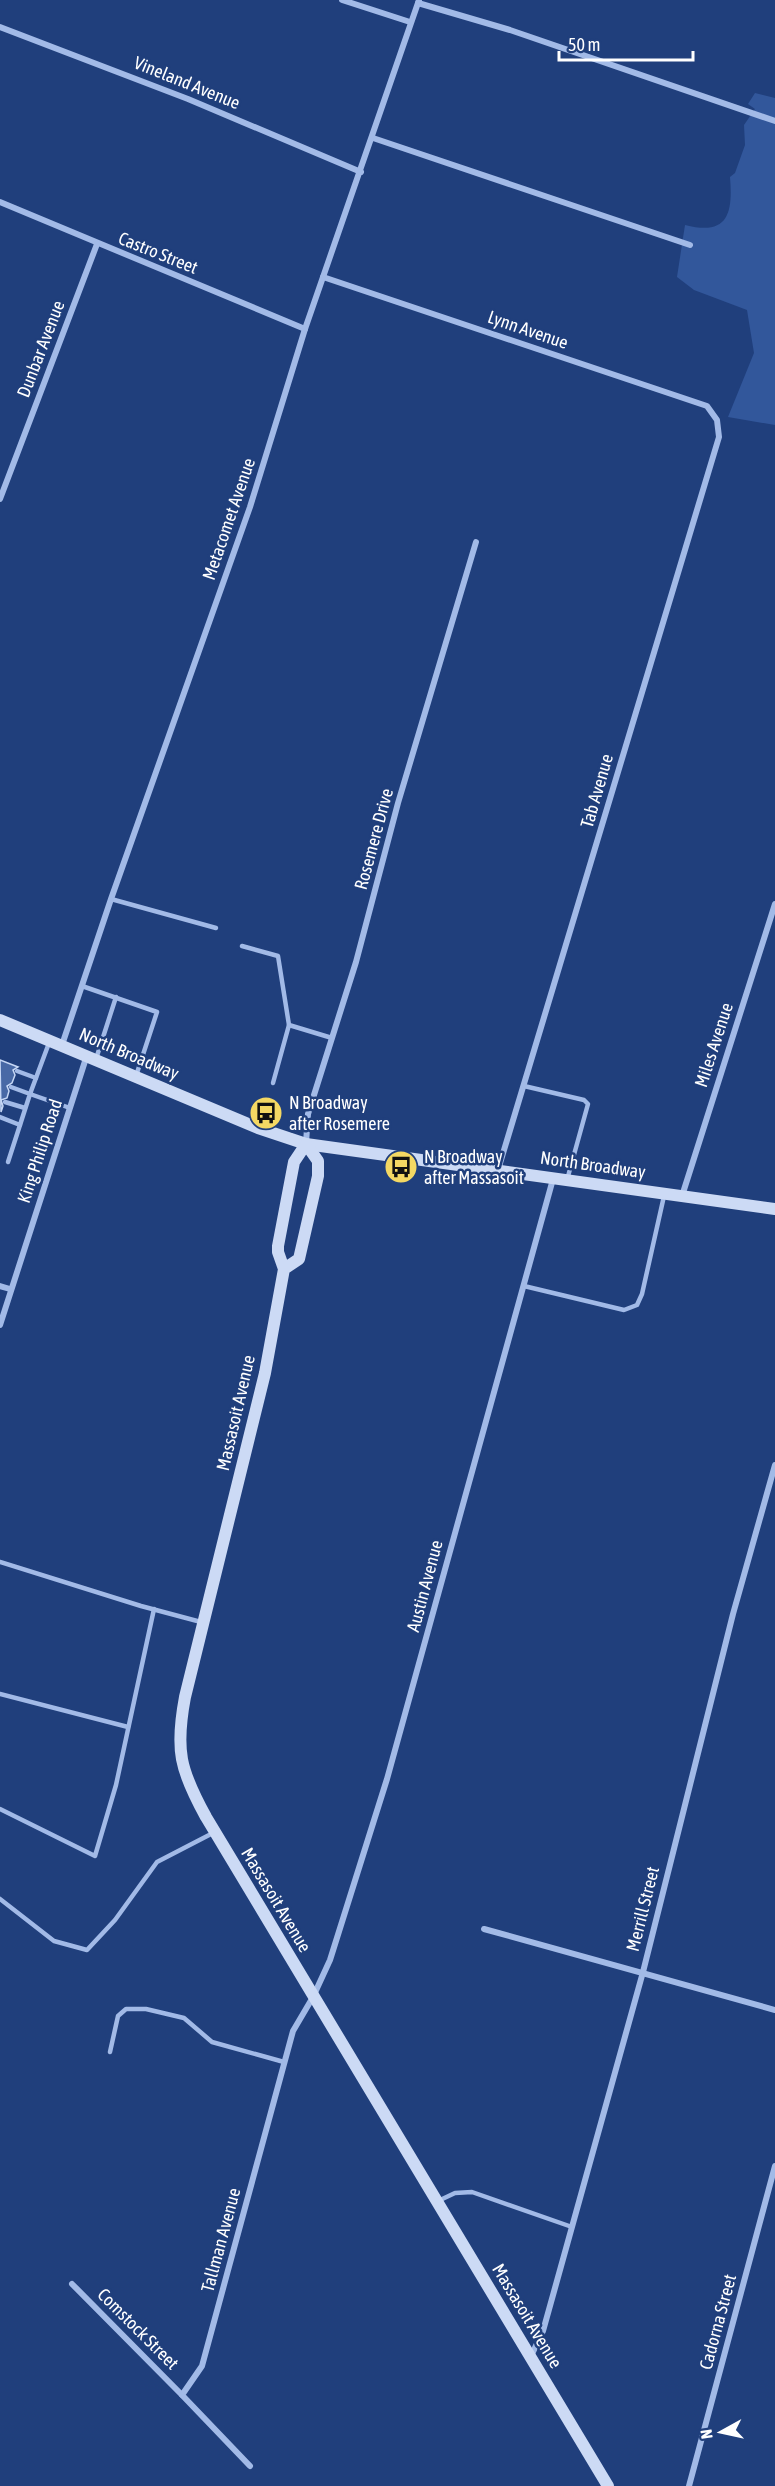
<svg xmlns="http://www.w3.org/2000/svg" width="775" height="2486" font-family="'Asap Condensed',sans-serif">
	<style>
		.green { fill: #32579b }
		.building { fill: #4869a6; stroke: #c6d7f5; stroke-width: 1.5 }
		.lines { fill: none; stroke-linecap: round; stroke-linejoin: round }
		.service { stroke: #a2bae7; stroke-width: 4.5 }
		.minor { stroke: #a2bae7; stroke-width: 6 }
		.secondary { stroke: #ccdaf5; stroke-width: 12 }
		.labels { text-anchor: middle; stroke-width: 5; stroke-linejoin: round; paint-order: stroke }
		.street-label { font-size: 18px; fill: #fff; stroke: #203f7c }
		.poi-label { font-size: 18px; fill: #fff; stroke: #203f7c; text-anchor: start }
	</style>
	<rect width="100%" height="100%" fill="#203f7c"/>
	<!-- green -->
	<path class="green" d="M 755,93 L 775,98 L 775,425 L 728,417 L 754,353 L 747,310 L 694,290 L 677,277 L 685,225 C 728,236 733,214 730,177 L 735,173 L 745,145 L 744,125 L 755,109 L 748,104 Z"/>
	<!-- building -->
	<polygon class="building" points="0,1060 18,1067 13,1070 15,1075 12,1083 7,1086 9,1091 7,1098 1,1100 3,1106 1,1112"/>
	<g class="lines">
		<!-- service -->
		<g class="service">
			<polyline points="111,899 216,928"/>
			<polyline points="242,946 278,956 289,1025 332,1038"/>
			<polyline points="82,986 157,1012 136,1076"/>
			<polyline points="49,1043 30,1094 70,1108"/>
			<polyline points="96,1059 116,997"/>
			<polyline points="17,1071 36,1078"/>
			<polyline points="273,1083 289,1025"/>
			<polyline points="524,1086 584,1100 588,1104 567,1180"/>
			<polyline points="5,1102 25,1108"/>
			<polyline points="0,1117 20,1125 30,1094 11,1087"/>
			<polyline points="8,1162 20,1125"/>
			<polyline points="524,1286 624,1310 637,1305 642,1294 664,1196"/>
			<polyline points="0,1562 141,1606 201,1622"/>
			<polyline points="0,1694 128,1727"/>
			<polyline points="0,1809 95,1856 116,1785 154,1609"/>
			<polyline points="0,1899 54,1941 87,1950 115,1920 157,1862 213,1833"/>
			<polyline points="110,2052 118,2016 126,2009 146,2009 184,2018 212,2042 284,2062"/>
			<polyline points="438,2201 455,2193 472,2192 572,2227"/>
		</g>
		<!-- minor -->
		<g class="minor">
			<polyline points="342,0 410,22"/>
			<polyline points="418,3 510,30 775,121"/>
			<polyline points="0,27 188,99 361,172"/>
			<polyline points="373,138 690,245"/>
			<polyline points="0,202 305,329"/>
			<polyline points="323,277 707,406 717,420 719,437 498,1170"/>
			<polyline points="0,499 97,244"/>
			<polyline points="62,1045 111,899 250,507 305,329 419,0"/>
			<polyline points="306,1143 308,1114 356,962 398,803 476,542"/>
			<polyline points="682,1196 775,904"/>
			<polyline points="0,1286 10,1289"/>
			<polyline points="0,1325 87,1055"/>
			<polyline points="484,1929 775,2010"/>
			<polyline points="72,2284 182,2395"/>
			<polyline points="531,2356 543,2331 643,1972 733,1614 775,1465"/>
			<polyline points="250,2466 182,2395 202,2366 293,2031 313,1997 330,1960 387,1779 553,1179"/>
			<polyline points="689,2486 775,2166"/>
		</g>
		<!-- secondary -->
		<g class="secondary">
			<polyline points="0,1020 258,1128 306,1144 775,1209"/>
			<path d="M 284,1269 L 299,1259 L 318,1176 L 318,1161 L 306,1144 L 294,1162 L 278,1246 L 278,1252 L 284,1269 L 265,1373 L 185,1697 C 175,1750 180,1770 206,1817 L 608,2486"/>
		</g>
	</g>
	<!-- icons -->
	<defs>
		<g id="bus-disc" transform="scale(1.725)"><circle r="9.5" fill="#f4d863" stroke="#203f7c"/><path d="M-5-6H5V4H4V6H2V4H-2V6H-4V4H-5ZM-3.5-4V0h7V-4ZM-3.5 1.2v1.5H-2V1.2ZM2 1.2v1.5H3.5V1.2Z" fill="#111"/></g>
	</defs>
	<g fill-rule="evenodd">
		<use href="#bus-disc" x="266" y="1113"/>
		<use href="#bus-disc" x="401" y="1167"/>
	</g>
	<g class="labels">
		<!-- street labels -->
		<g class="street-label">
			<text transform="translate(187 83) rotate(22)" y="6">Vineland Avenue</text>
			<text transform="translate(158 253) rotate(22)" y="6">Castro Street</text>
			<text transform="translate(528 330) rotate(19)" y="6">Lynn Avenue</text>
			<text transform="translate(41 349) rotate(-69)" y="6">Dunbar Avenue</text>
			<text transform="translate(229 519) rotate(-71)" y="6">Metacomet Avenue</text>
			<text transform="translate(597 791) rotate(-74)" y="6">Tab Avenue</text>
			<text transform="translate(374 839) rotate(-75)" y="6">Rosemere Drive</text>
			<text transform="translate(714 1045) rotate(-72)" y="6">Miles Avenue</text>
			<text transform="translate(129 1054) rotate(23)" y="6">North Broadway</text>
			<text transform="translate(40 1151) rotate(-72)" y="6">King Philip Road</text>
			<text transform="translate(593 1165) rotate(8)" y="6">North Broadway</text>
			<text transform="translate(236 1413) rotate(-77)" y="6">Massasoit Avenue</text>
			<text transform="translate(425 1586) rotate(-75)" y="6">Austin Avenue</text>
			<text transform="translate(276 1900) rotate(59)" y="6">Massasoit Avenue</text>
			<text transform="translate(643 1909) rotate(-76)" y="6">Merrill Street</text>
			<text transform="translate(221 2240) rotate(-75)" y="6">Tallman Avenue</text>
			<text transform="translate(527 2316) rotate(59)" y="6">Massasoit Avenue</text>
			<text transform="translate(718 2322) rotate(-75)" y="6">Cadorna Street</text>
			<text transform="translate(138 2329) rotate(45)" y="6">Comstock Street</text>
		</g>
		<!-- poi labels -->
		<g class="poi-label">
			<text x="289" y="1109">N Broadway<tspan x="289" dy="21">after Rosemere</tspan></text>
			<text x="424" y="1163">N Broadway<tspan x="424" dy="21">after Massasoit</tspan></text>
		</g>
	</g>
	<!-- north arrow -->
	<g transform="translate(721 2432) rotate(262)" stroke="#203f7c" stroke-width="4.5" paint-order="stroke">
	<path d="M0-4.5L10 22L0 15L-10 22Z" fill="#ffffff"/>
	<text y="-9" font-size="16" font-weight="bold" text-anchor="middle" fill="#ffffff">N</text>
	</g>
	<!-- scale -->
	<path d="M559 51v9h134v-9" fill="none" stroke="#ffffff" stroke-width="3"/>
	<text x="568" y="51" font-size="18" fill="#ffffff" stroke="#203f7c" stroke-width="4.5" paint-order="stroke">50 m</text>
</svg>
